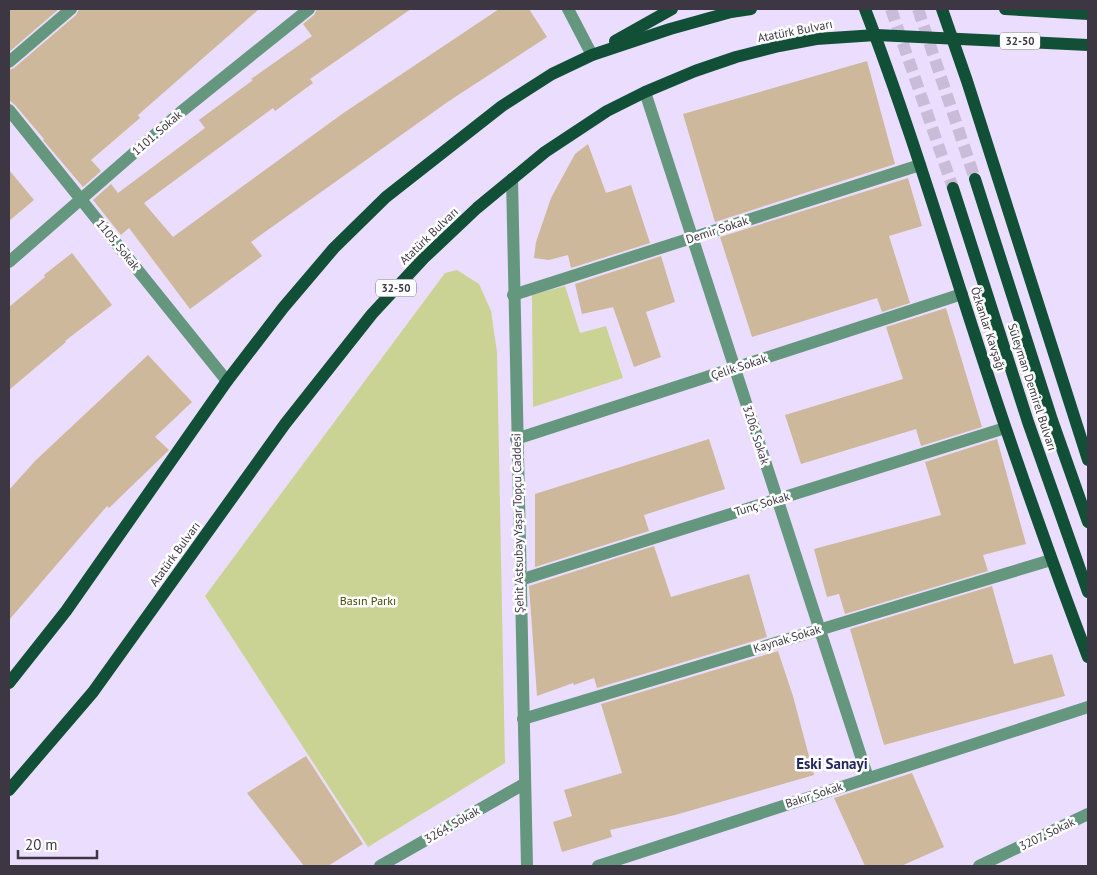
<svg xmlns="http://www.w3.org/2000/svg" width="1097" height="875" font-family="'PT Sans',sans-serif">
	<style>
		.green { fill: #cad394 }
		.building { fill: #cdb89b }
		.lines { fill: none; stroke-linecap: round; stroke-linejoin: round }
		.major-tunnel { stroke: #c8bcd9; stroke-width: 12; stroke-dasharray: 12 6; stroke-linecap: butt }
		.minor { stroke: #65977f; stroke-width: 12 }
		.major { stroke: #114f37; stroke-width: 12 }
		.labels { text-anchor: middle; stroke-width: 5; stroke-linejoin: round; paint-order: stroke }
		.shield { fill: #fff; stroke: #77737c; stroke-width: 1 }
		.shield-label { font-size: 11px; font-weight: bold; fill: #3d3744 }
		.street-label { font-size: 12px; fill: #3d3744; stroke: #fff }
		.park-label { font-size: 12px; fill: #474c00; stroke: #fff }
		.quarter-label { font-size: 15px; font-weight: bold; fill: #252760; stroke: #fff }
	</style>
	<rect width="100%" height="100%" fill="#ebddfe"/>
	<!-- green -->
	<g class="green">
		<polygon points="457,270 479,284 491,311 497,352 505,763 368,847 205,596 445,273"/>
		<polygon points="565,286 580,333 606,326 623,378 533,407 532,295"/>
	</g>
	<!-- building -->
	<g class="building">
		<polygon points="9,9 59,9 9,52"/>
		<polygon points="79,9 259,9 138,115 140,118 91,160 101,171 83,187 43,140 44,139 15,105 9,100 9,70 14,68 76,15"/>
		<polygon points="317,9 411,9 310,79 313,83 275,111 273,108 144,203 173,237 342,114 499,9 529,9 547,37 449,101 251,242 262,256 190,309 129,228 121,235 93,200 111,184 118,193 205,128 199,120 253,80 251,79 312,36 303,24 314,15"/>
		<polygon points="867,61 895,164 715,222 683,114"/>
		<polygon points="588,144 606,193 631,185 650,243 571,268 568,255 549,260 534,258 536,242 551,198 575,154"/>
		<polygon points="9,170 34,200 9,221"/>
		<polygon points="908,178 922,226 889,236 910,303 882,312 877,298 752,337 720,237"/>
		<polygon points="72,253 112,305 65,341 66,342 9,390 9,307 45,277 44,275"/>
		<polygon points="661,256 675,302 646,312 661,357 634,367 613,307 582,314 575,284"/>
		<polygon points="946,308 982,427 921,446 916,429 801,464 785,415 903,379 886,327"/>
		<polygon points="148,355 192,402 155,437 169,450 109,508 107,506 9,620 9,490 35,461"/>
		<polygon points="709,439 725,489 644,515 649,531 535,567 535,494"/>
		<polygon points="997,439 1026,544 983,555 988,571 845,614 839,594 827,597 814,549 941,515 925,462"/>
		<polygon points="654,546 671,597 749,574 767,637 597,688 594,678 574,685 573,683 537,696 529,586"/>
		<polygon points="992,586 1014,664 1052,654 1065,696 884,745 850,629"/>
		<polygon points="778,651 793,696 814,775 675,815 610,830 612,837 562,852 553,822 572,816 564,790 622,773 601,704"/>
		<polygon points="306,756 363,844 328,866 304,866 247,793"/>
		<polygon points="912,773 944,847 901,866 865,866 834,798"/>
	</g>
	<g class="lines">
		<!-- major-tunnel -->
		<g class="major-tunnel">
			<polyline points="891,9 953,188"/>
			<polyline points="918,9 975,179"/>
		</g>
		<!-- minor -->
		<g class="minor">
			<polyline points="568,9 592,55"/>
			<polyline points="9,62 71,9"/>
			<polyline points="645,92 868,778"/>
			<polyline points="9,110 227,381"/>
			<polyline points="512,179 527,866"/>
			<polyline points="9,262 182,111 309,9"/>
			<polyline points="513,295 920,165"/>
			<polyline points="516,439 962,294"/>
			<polyline points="520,580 1005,428"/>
			<polyline points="523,719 1051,560"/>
			<polyline points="380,866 524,784"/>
			<polyline points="598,866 1088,707"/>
			<polyline points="979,866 1088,814"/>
		</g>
		<!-- major -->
		<g class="major">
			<path d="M 865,9 C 918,147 958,289 1006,429 C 1032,505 1059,581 1088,657"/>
			<polyline points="942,9 967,81 1088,460"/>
			<polyline points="1005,9 1088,14"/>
			<polyline points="615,41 672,9"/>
			<polyline points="975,179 1052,420 1088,522"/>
			<polyline points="953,188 1028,422 1088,592"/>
			<polyline points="9,683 66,611 227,381 283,308 334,248 386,197 502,106 552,74 592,55 670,29 731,12 751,9"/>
			<polyline points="9,790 93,692 285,424 372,314 424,258 477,208 545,152 607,111 645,92 695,71 736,57 779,46 816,39 876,35 1088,45"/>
		</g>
	</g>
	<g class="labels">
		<!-- shield labels -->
		<g class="shield">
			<rect x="1000" y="32.5" width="40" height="17" rx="4"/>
			<rect x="376" y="279.5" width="40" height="17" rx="4"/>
		</g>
		<g class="shield-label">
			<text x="1020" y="45">32-50</text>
			<text x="396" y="292">32-50</text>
		</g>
		<!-- street labels -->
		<g class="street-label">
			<text transform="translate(795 31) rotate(-11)" y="4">Atatürk Bulvarı</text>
			<text transform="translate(157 133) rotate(-41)" y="4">1101. Sokak</text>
			<text transform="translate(717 230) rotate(-18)" y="4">Demir Sokak</text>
			<text transform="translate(429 236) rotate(-44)" y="4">Atatürk Bulvarı</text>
			<text transform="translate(118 245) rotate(51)" y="4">1105. Sokak</text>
			<text transform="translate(988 329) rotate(72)" y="4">Özkanlar Kavşağı</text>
			<text transform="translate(739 367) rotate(-18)" y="4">Çelik Sokak</text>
			<text transform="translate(1032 387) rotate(72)" y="4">Süleyman Demirel Bulvarı</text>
			<text transform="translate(756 435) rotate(72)" y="4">3206. Sokak</text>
			<text transform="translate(762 504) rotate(-17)" y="4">Tunç Sokak</text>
			<text transform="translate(518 523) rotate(-91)" y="4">Şehit Astsubay Yaşar Topçu Caddesi</text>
			<text transform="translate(175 554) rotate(-54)" y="4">Atatürk Bulvarı</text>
			<text transform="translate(787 639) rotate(-17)" y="4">Kaynak Sokak</text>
			<text transform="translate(814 795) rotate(-18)" y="4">Bakır Sokak</text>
			<text transform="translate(452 825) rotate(-30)" y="4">3264. Sokak</text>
			<text transform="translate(1047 834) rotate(-26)" y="4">3207. Sokak</text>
		</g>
		<!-- park labels -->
		<g class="park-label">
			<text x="368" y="605">Basın Parkı</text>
		</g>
		<!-- quarter labels -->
		<g class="quarter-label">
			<text x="832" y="769">Eski Sanayi</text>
		</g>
	</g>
	<!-- border -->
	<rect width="1097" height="875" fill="none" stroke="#3d3744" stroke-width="20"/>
	<!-- scale -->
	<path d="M18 850v8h79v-8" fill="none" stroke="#3d3744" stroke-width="2.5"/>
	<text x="25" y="850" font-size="15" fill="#3d3744" stroke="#ffffff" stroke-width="4" paint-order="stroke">20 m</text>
</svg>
